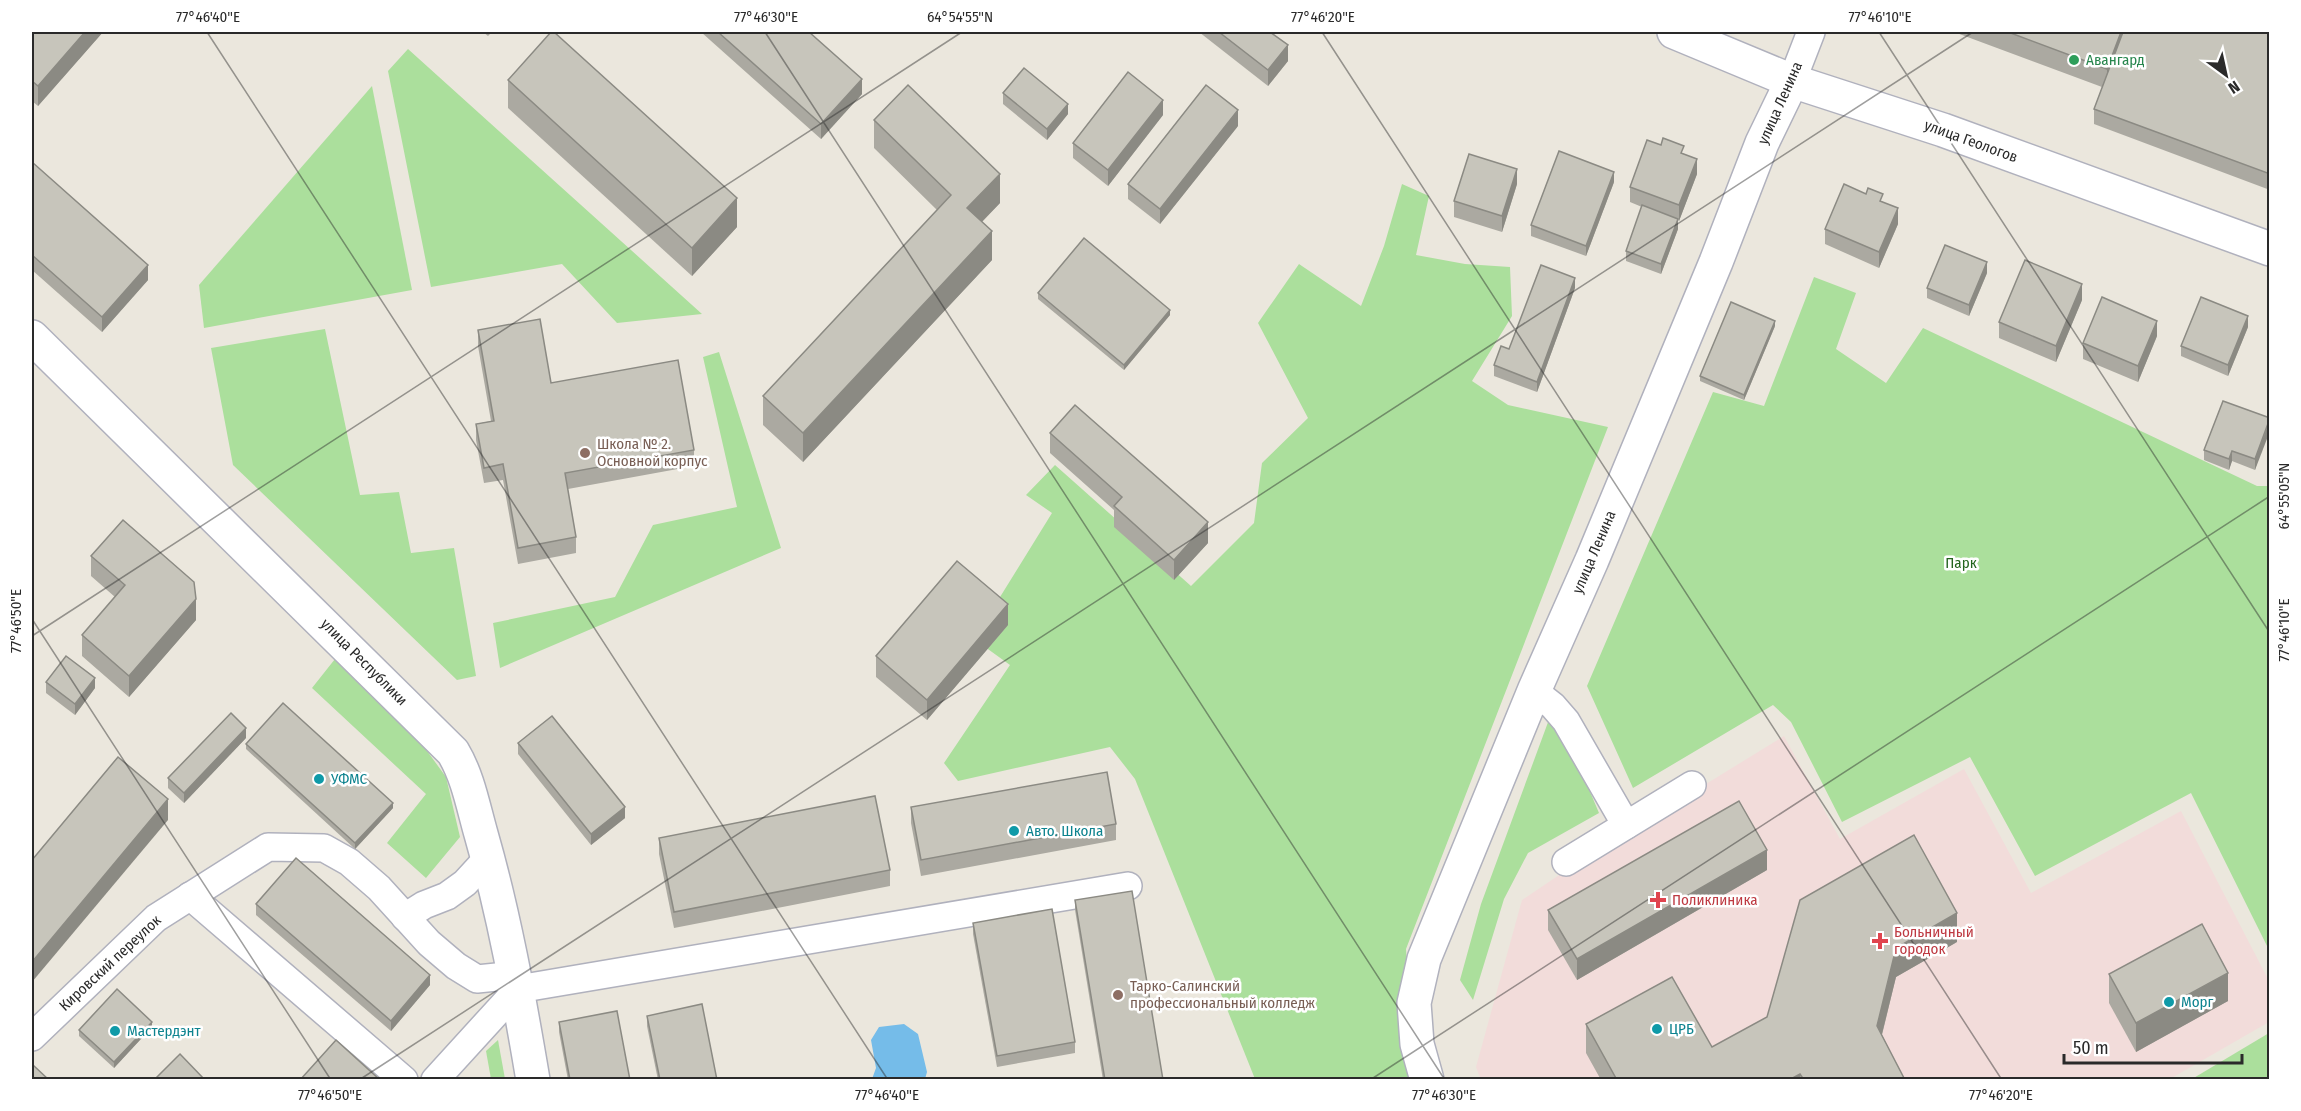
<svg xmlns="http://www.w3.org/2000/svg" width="2301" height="1111" font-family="'Fira Sans Condensed',sans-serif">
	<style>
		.medical { fill: #f2dcda }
		.green { fill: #abdf9c }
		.water { fill: #75bce9 }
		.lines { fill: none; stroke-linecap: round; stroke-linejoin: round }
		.minor-casing { stroke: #b0b1bd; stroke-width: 30 }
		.tertiary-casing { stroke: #b0b1bd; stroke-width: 36 }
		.minor { stroke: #fff; stroke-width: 27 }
		.tertiary { stroke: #fff; stroke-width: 33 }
		.wall { fill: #aba9a1 }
		.shaded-wall { fill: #8b8a83 }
		.building { fill: #c7c5bb; stroke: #8b8a83; stroke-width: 1.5 }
		.ticks { fill: none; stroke: #2a2a2a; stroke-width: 1.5; stroke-opacity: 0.45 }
		.leisure-dot { fill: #2e9e5b; stroke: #fff; stroke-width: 2 }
		.education-dot { fill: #8d6e63; stroke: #fff; stroke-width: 2 }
		.culture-dot { fill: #0f9aa8; stroke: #fff; stroke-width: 2 }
		.health-dot { fill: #e0444e; stroke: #fff; stroke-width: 2 }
		.labels { text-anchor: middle; stroke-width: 5; stroke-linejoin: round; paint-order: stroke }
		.leisure-label { font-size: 15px; fill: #27864d; stroke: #fff; text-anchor: start }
		.street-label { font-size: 15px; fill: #2a2a2a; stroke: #fff }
		.education-label { font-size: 15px; fill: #785e54; stroke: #fff; text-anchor: start }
		.park-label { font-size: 15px; fill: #23641d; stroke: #fff }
		.culture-label { font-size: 15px; fill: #0d838f; stroke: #fff; text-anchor: start }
		.health-label { font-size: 15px; fill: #be3a42; stroke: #fff; text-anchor: start }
		.neatline { fill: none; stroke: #2a2a2a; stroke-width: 2 }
		.ticks-label { font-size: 15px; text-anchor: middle; fill: #2a2a2a }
	</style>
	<rect width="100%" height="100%" fill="#ebe7dd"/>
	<!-- medical -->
	<polygon class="medical" points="1784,736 1840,839 1964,769 2031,893 2181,811 2269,981 2269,1022 2170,1079 1481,1080 1476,1067 1522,900 1568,869"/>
	<!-- green -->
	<g class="green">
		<polygon points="408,49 702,314 617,323 562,264 431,287 388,71"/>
		<polygon points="372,86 412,290 204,328 199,285"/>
		<polygon points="1402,184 1429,196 1416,255 1465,264 1510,267 1512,316 1472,381 1508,405 1608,427 1406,949 1413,1079 1255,1079 1135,779 1110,747 958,781 944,763 1010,665 974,639 1052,513 1026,495 1055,465 1191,586 1254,523 1262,463 1308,418 1258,323 1299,264 1361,306 1384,246"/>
		<polygon points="1814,277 1856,293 1836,349 1886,383 1923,328 2257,486 2269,486 2269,950 2191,793 2035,876 1970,757 1842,822 1791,722 1773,705 1633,788 1587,686 1713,392 1764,406"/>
		<polygon points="325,329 360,495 399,492 411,553 454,548 476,676 457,680 233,465 211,348"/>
		<polygon points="719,352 781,548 500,668 493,623 615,597 653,525 737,507 703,357"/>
		<polygon points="335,659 422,744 446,777 460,837 426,878 387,843 426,794 312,688"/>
		<polygon points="1554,706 1599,813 1528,853 1504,899 1473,1000 1460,980 1481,904"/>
		<polygon points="2269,1033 2269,1079 2192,1079"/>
		<polygon points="498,1040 505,1079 491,1079 486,1051"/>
	</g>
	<!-- water -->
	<polygon class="water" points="904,1024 918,1034 927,1072 925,1079 872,1079 876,1068 871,1040 879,1027"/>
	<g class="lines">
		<!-- minor casing -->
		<g class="minor-casing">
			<g id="minor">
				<polyline points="1792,81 1811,32"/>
				<polyline points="1534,691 1553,706 1566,721 1626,825"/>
				<polyline points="1566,862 1692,785"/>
				<polyline points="190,896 404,1080"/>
				<polyline points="405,917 424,905 447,896 465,883 488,858"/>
				<polyline points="32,1037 156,918 268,847 324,848 349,862 379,888 429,943 456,966 477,979 516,975"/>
				<polyline points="435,1080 518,989 1128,886"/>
			</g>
		</g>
		<!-- tertiary casing -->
		<g class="tertiary-casing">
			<g id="tertiary">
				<polyline points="1674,32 1792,81 1943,130 2270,249"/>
				<path d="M 32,337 L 453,752 C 468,777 473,806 481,834 C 504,914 519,997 533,1080"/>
				<polyline points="1427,1080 1417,1044 1414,1003 1424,959 1534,691 1592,560 1716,262 1762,143 1792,81"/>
			</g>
		</g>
		<!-- minor -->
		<use href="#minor" class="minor"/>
		<!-- tertiary -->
		<use href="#tertiary" class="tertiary"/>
	</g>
	<!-- wall -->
	<g class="wall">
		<polygon points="32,32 103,32 38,106 32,101"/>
		<polygon points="483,32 492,32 488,36"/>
		<polygon points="701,32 809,32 862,94 821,139"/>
		<polygon points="1199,32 1270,32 1288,61 1268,86"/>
		<polygon points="1954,32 2270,32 2270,190 2094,124 2094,109 2102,87"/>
		<polygon points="508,80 737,227 692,276 508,108"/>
		<polygon points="1003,93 1068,114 1047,140 1003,104"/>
		<polygon points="1163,115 1108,186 1073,158 1073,143"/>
		<polygon points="874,120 1000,203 982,222 992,260 803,462 763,425 763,396 937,210 874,148"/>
		<polygon points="1238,126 1160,224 1128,199 1128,184"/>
		<polygon points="1684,154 1697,174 1679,221 1678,220 1678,229 1661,274 1626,261 1626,251 1642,207 1630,202 1630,187"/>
		<polygon points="32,162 148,280 102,332 32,270"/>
		<polygon points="1614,182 1586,256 1531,236 1531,225"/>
		<polygon points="1517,184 1502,232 1454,217 1454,201"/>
		<polygon points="1883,202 1898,224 1879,268 1825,244 1825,229"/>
		<polygon points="1987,273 1969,316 1927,298 1927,288"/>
		<polygon points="1575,288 1537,392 1494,376 1494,365 1509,349"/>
		<polygon points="1038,293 1170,315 1124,370 1038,299"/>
		<polygon points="2082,300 2056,362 1999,338 1999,322"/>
		<polygon points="1775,326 1744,400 1700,381 1700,376"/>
		<polygon points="2248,327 2228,376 2181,356 2181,346"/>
		<polygon points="478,330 551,383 694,450 694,466 568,489 576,537 576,553 518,564 503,480 484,483 476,440 476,424 491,421 478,346"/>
		<polygon points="2157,336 2138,382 2083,359 2083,343"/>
		<polygon points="2270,418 2255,470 2232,461 2229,470 2204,460 2204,450"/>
		<polygon points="1050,433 1208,543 1174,580 1114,527 1114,510 1050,453"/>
		<polygon points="91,556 196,620 129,697 82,656 82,635 115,597 91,576"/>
		<polygon points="1008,625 927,720 876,677 876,656"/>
		<polygon points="46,682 95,688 75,715 46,693"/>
		<polygon points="246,738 184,803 168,788 168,778"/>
		<polygon points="518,743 625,818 591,845 518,754"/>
		<polygon points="246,744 393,808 355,849 246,749"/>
		<polygon points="911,807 1116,824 1116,840 921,876 911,823"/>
		<polygon points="659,838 890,870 890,886 674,928 659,854"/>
		<polygon points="1767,870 1577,980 1548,930 1548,910"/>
		<polygon points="1075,900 1163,1080 1103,1080 1075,910"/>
		<polygon points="256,904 430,985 391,1031 256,915"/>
		<polygon points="973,923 1075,1042 1075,1053 997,1067 973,934"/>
		<polygon points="1957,942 1896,977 1882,1035 1905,1080 1601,1080 1586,1053 1586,1024 1712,1047"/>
		<polygon points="2109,974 2228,1001 2136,1052 2109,1003"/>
		<polygon points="647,1016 717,1080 658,1080 647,1026"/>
		<polygon points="559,1022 630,1080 568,1080 559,1032"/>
		<polygon points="152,1027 114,1068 79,1036 79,1030"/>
	</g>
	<!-- shaded-wall -->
	<g class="shaded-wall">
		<polygon points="85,32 103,32 38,106 38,86"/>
		<polygon points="2121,32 2129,32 2107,89 2107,69"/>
		<polygon points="1288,45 1288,61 1268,86 1268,70"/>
		<polygon points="862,79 862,94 821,139 821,124"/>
		<polygon points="1163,100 1163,115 1108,186 1108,170"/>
		<polygon points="1068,104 1068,114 1047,140 1047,129"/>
		<polygon points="1238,110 1238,126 1160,224 1160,209"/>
		<polygon points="1697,159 1697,174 1679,221 1679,205"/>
		<polygon points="1517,169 1517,184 1502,232 1502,216"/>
		<polygon points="1614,172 1614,182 1586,256 1586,246"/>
		<polygon points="1000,174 1000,203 967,237 967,208"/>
		<polygon points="737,198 737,227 692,276 692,248"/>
		<polygon points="1898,208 1898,224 1879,268 1879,252"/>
		<polygon points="1678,219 1678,229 1661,274 1661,264"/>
		<polygon points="992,231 992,260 803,462 803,433"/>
		<polygon points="1987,262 1987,273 1969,316 1969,305"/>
		<polygon points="148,265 148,280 102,332 102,317"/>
		<polygon points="1575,278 1575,288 1537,392 1537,382"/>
		<polygon points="2082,284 2082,300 2056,362 2056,346"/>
		<polygon points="1170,310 1170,315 1124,370 1124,365"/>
		<polygon points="2248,316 2248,327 2228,376 2228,365"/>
		<polygon points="1775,321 1775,326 1744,400 1744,395"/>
		<polygon points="2157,321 2157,336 2138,382 2138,366"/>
		<polygon points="2270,420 2270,431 2255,470 2255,459"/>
		<polygon points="2232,451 2232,461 2229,470 2229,459"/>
		<polygon points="1208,522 1208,543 1174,580 1174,560"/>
		<polygon points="196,599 196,620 129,697 129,676"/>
		<polygon points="1008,604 1008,625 927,720 927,700"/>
		<polygon points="95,678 95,688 75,715 75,704"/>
		<polygon points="246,728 246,738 184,803 184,793"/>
		<polygon points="168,799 168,820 32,982 32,962"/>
		<polygon points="393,803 393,808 355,849 355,843"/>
		<polygon points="625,807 625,818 591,845 591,834"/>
		<polygon points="1767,850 1767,870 1577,980 1577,959"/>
		<polygon points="1957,913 1957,942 1896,977 1877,1054 1877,1026 1896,948"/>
		<polygon points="2228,973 2228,1001 2136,1052 2136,1023"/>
		<polygon points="430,975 430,985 391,1031 391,1021"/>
		<polygon points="152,1022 152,1027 114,1068 114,1062"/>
		<polygon points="1800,1074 1800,1080 1789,1080"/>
	</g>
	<!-- building -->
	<g class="building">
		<polygon points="32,32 85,32 38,86 32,81"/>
		<polygon points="551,32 554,32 737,198 692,248 508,80"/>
		<polygon points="718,32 809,32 862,79 821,124"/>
		<polygon points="1219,32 1270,32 1288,45 1268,70"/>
		<polygon points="2008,32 2121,32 2107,69"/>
		<polygon points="2123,32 2270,32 2270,174 2094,109"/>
		<polygon points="1024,68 1068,104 1047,129 1003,93"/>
		<polygon points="1128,72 1163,100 1108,170 1073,143"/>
		<polygon points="908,85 1000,174 967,208 992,231 803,433 763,396 951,195 874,120"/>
		<polygon points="1206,85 1238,110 1160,209 1128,184"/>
		<polygon points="1663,138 1684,146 1681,153 1697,159 1679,205 1630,187 1647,140 1661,145"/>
		<polygon points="1559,151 1614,172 1586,246 1531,225"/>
		<polygon points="1469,154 1517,169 1502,216 1454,201"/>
		<polygon points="32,162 148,265 102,317 32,255"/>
		<polygon points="1844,184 1866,194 1868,188 1883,194 1880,201 1898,208 1879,252 1825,229"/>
		<polygon points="1642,205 1678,219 1661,264 1626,251"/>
		<polygon points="1084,238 1170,310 1124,365 1038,293"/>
		<polygon points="1945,245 1987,262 1969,305 1927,288"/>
		<polygon points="2025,260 2082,284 2056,346 1999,322"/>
		<polygon points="1541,265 1575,278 1537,382 1494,365 1501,346 1509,349"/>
		<polygon points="2102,297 2157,321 2138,366 2083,343"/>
		<polygon points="2201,297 2248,316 2228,365 2181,346"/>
		<polygon points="1731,302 1775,321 1744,395 1700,376"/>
		<polygon points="540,319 551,383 678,360 694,450 565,473 576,537 518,548 503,464 484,468 476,424 494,421 478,330"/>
		<polygon points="2223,401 2270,418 2255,459 2232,451 2229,459 2204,450"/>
		<polygon points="1075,405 1208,522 1174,560 1114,506 1122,497 1050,433"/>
		<polygon points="123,520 194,582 196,599 129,676 82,635 125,585 91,556"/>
		<polygon points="957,561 1008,604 927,700 876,656"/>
		<polygon points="66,656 95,678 75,704 46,682"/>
		<polygon points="283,703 393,803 355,843 246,744"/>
		<polygon points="231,713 246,728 184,793 168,778"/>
		<polygon points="552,716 625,807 591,834 518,743"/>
		<polygon points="118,757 168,799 32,962 32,860"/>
		<polygon points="1107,772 1116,824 921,860 911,807"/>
		<polygon points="875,796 890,870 674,912 659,838"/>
		<polygon points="1739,801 1767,850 1577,959 1548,910"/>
		<polygon points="1914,835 1957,913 1896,948 1877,1026 1905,1080 1804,1080 1800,1074 1789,1080 1617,1080 1586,1024 1672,977 1712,1047 1767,1017 1800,900"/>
		<polygon points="296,858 430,975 391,1021 256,904"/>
		<polygon points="1132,891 1163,1080 1105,1080 1075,900"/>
		<polygon points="1052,909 1075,1042 997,1056 973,923"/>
		<polygon points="2202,924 2228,973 2136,1023 2109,974"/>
		<polygon points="117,989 152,1022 114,1062 79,1030"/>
		<polygon points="702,1004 717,1080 660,1080 647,1016"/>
		<polygon points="617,1011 630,1080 570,1080 559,1022"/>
		<polygon points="336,1040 380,1080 300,1080"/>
		<polygon points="180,1054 205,1080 154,1080"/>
		<polygon points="33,1065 49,1080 32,1080 32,1067"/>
	</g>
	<!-- ticks -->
	<path class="ticks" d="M 207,32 L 888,1080M 765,32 L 1445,1080M 1322,32 L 2002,1080M 1879,32 L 2270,633M 32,619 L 331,1080M 32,636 L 962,32M 359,1080 L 1973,32M 1370,1080 L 2270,496"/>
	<!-- markers -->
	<circle class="leisure-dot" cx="2074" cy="60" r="6"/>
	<g class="education-dot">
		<circle cx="585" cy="453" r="6"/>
		<circle cx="1118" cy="995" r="6"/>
	</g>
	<g class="culture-dot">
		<circle cx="319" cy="779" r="6"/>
		<circle cx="1014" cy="831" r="6"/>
		<circle cx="2169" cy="1002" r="6"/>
		<circle cx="1657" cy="1029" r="6"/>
		<circle cx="115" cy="1031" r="6"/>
	</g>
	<g class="health-dot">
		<path d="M1655 891h6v6h6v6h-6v6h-6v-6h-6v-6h6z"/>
		<path d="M1877 932h6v6h6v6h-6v6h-6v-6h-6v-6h6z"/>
	</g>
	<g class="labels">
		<!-- leisure labels -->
		<g class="leisure-label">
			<text x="2086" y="65">Авангард</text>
		</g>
		<!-- street labels -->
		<g class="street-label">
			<text transform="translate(1780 103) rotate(-66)" y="5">улица Ленина</text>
			<text transform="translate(1971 141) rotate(20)" y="5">улица Геологов</text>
			<text transform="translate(1594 552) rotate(-67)" y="5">улица Ленина</text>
			<text transform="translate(364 662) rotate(45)" y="5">улица Республики</text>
			<text transform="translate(110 963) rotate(-43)" y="5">Кировский переулок</text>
		</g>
		<!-- education labels -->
		<g class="education-label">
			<text x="597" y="449">Школа № 2.<tspan x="597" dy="17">Основной корпус</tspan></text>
			<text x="1130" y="991">Тарко-Салинский<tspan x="1130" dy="17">профессиональный колледж</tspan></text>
		</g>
		<!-- park labels -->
		<g class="park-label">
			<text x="1961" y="568">Парк</text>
		</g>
		<!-- culture labels -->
		<g class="culture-label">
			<text x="331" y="784">УФМС</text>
			<text x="1026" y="836">Авто. Школа</text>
			<text x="2181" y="1007">Морг</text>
			<text x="1669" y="1034">ЦРБ</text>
			<text x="127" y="1036">Мастердэнт</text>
		</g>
		<!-- health labels -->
		<g class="health-label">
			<text x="1672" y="905">Поликлиника</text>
			<text x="1894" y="937">Больничный<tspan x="1894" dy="17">городок</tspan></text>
		</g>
	</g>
	<!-- border -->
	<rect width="2301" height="1111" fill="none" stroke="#ffffff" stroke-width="66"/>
	<!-- north arrow -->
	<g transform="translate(2226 75) rotate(147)" stroke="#ffffff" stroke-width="4.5" paint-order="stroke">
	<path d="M0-4.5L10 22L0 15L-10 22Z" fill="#2a2a2a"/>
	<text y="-9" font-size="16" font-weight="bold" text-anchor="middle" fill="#2a2a2a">N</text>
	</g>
	<!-- scale -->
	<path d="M2064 1054v9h178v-9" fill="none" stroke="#2a2a2a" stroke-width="3"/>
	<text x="2073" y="1054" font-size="18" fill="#2a2a2a" stroke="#ffffff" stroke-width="4.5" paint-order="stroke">50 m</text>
	<rect x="33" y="33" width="2235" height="1045" class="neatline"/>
	<g class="ticks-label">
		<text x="208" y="22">77°46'40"E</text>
		<text x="766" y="22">77°46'30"E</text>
		<text x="960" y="22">64°54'55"N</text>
		<text x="1323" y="22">77°46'20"E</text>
		<text x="1880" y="22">77°46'10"E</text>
		<text transform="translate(2284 496) rotate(-90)" y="5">64°55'05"N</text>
		<text transform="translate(16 621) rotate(-90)" y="5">77°46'50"E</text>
		<text transform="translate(2284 630) rotate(-90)" y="5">77°46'10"E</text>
		<text x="330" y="1100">77°46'50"E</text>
		<text x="887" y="1100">77°46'40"E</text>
		<text x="1444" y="1100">77°46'30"E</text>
		<text x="2001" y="1100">77°46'20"E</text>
	</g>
</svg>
